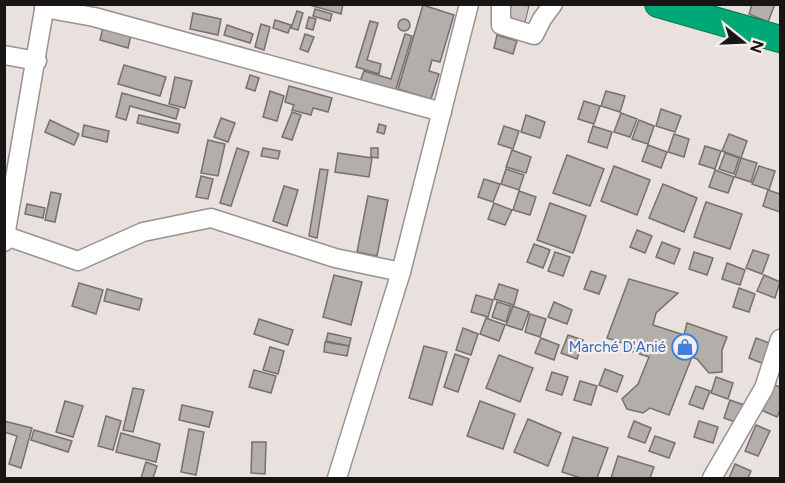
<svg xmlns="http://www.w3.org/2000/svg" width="785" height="483" font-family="Figtree,sans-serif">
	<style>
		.building { fill: #b4aeab; stroke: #76706e; stroke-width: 1.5 }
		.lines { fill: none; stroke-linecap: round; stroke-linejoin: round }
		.minor-tunnel { stroke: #c9c2c0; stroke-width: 18; stroke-dasharray: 18 9; stroke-linecap: butt }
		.minor-casing { stroke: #99928f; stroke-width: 21 }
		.highway-casing { stroke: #087554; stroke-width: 28 }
		.minor { stroke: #fff; stroke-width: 18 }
		.highway { stroke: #00a876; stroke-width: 26 }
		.labels { text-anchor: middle; stroke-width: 4.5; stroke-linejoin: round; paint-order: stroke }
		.shop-label { font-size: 15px; fill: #366cbe; stroke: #f5eeeb; text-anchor: end }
	</style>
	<rect width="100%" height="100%" fill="#e8e1de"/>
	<!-- building -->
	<g class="building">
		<polygon points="306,4 343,4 341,14"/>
		<polygon points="512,4 529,5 524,25 507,21"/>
		<polygon points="752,4 775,4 768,22 749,14"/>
		<polygon points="423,5 454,15 440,62 432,60 429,71 439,74 431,99 398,89"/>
		<polygon points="315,9 332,14 330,21 313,16"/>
		<polygon points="297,11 303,13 298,30 291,28"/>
		<polygon points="193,13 221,19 218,35 190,29"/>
		<polygon points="309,17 316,19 313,30 306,28"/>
		<circle cx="404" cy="25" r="6"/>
		<polygon points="275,20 291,25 288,33 273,28"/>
		<polygon points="370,21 378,23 367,60 381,64 379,74 356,67"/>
		<polygon points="261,24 270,27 264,50 255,47"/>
		<polygon points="227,25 253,34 250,43 224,35"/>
		<polygon points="103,27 131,35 128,48 100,40"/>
		<polygon points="305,34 314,37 308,52 300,49"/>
		<polygon points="405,34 412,36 395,92 360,81 364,71 391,79"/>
		<polygon points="497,35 517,41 513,54 494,48"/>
		<polygon points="124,65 166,77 160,96 118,84"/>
		<polygon points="250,75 259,78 255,91 246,88"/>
		<polygon points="175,77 192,81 185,108 169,104"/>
		<polygon points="289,86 332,98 328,112 313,108 311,115 292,110 294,105 285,102"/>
		<polygon points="270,91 284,96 277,121 263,117"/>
		<polygon points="606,91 625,96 620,112 601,106"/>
		<polygon points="122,93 179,109 176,119 130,106 126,120 116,117"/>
		<polygon points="584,101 600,106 594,124 578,119"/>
		<polygon points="661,109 681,116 675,132 656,126"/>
		<polygon points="292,112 301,115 292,140 282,137"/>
		<polygon points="621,113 637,119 630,137 614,132"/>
		<polygon points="139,115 180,124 178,133 137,123"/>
		<polygon points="526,115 545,122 540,138 521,132"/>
		<polygon points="221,118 235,123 228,142 214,137"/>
		<polygon points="50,120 79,134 74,145 45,132"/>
		<polygon points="639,120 654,126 648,144 632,139"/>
		<polygon points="379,124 386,126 384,134 377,132"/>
		<polygon points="84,125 109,131 107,142 82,136"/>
		<polygon points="504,126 519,131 513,149 498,144"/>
		<polygon points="593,126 612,132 607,148 588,142"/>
		<polygon points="674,134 689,139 684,157 668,152"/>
		<polygon points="729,134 747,141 741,158 722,151"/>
		<polygon points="208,140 225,144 218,176 201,173"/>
		<polygon points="648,145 667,152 661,168 642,161"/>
		<polygon points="705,146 721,151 715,169 699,164"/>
		<polygon points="237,148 249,152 231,206 220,203"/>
		<polygon points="263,148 280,151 278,159 261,156"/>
		<polygon points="371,148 378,148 378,158 371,157"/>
		<polygon points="512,150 531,157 526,173 506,167"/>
		<polygon points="338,153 372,158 369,177 335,172"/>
		<polygon points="725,153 739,158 734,174 719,169"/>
		<polygon points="567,155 604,169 590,206 553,193"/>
		<polygon points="741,158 757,163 751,182 735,177"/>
		<polygon points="614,166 650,180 637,215 601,201"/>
		<polygon points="759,166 775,171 769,190 752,184"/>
		<polygon points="320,169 328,170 317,238 309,236"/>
		<polygon points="506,169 524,175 519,190 501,184"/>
		<polygon points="715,170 734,177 728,193 709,187"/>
		<polygon points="201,176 213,179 208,199 196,197"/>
		<polygon points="484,179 500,184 493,202 478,197"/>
		<polygon points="663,184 697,198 684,232 649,218"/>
		<polygon points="284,186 298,190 287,226 273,221"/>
		<polygon points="768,190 780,194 780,212 763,206"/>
		<polygon points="519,191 536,197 530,215 513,210"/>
		<polygon points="51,192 61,194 55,222 45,220"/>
		<polygon points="368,196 388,200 377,256 357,252"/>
		<polygon points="706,202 742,214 730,249 694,237"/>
		<polygon points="494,203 512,210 505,225 488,219"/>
		<polygon points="550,203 586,216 573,253 537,240"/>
		<polygon points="27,204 45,208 43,218 25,214"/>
		<polygon points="637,230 652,236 645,253 630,247"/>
		<polygon points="662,242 680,249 674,264 656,257"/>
		<polygon points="534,244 550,250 543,268 527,262"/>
		<polygon points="753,250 769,255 762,274 746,268"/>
		<polygon points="555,252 570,257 563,276 548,271"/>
		<polygon points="694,252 713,258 707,275 689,269"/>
		<polygon points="727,263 745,270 740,285 722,279"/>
		<polygon points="591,271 606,276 599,294 584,289"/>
		<polygon points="334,275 362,282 351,325 323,317"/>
		<polygon points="764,275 780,282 775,298 757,291"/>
		<polygon points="629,279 678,293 656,313 653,325 684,335 687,323 727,337 722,350 722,372 709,373 697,359 692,357 669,415 650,408 643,413 627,409 622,399 638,384 649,357 625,349 626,344 607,338"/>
		<polygon points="79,283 103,290 96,314 72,306"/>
		<polygon points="499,284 518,290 514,305 494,299"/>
		<polygon points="739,288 755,294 749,312 733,307"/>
		<polygon points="107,289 142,299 139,310 104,301"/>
		<polygon points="476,295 493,300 488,317 471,312"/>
		<polygon points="497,302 511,306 506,322 492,317"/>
		<polygon points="554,302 572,310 567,324 548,317"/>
		<polygon points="513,306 529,312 522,330 506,325"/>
		<polygon points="530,314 546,319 540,337 525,332"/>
		<polygon points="486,318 505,325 499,341 480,334"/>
		<polygon points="259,319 293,330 288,345 254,334"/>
		<polygon points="463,328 478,334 471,355 456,350"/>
		<polygon points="328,333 351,338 349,346 326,341"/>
		<polygon points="568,335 583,340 577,359 561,353"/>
		<polygon points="541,338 559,345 554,360 535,353"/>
		<polygon points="756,338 772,344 764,364 749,358"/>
		<polygon points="325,342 349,346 347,356 324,352"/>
		<polygon points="424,346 447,352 432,405 409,398"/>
		<polygon points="270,347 284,351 278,374 263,370"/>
		<polygon points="455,354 469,359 458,392 444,387"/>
		<polygon points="499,355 533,368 520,402 486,388"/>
		<polygon points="605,369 623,376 617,392 599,385"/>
		<polygon points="254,370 276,376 271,393 249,387"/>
		<polygon points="552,372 568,377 562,395 546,390"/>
		<polygon points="716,377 733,383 728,399 711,393"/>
		<polygon points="580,381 597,386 591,405 574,400"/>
		<polygon points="772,384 780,387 780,410 777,417 761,410"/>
		<polygon points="696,386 710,391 703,409 689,404"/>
		<polygon points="133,388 144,390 133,432 123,430"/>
		<polygon points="730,400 747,406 741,424 724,418"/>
		<polygon points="65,401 83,406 73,437 56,432"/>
		<polygon points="480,401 515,414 503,449 467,436"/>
		<polygon points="182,405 213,412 209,427 179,420"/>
		<polygon points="106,416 121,421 113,450 98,446"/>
		<polygon points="528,419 561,433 548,466 514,452"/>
		<polygon points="4,421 32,428 21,468 9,464 17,436 4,432"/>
		<polygon points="634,421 651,428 645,443 628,437"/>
		<polygon points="699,421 718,427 713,443 694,437"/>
		<polygon points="756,425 770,431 758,456 745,451"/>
		<polygon points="189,429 204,432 196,475 181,472"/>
		<polygon points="34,430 72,441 68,452 31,440"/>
		<polygon points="121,433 160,444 156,462 116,452"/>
		<polygon points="655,436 675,443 669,458 649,451"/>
		<polygon points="573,437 608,448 597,478 581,478 562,472"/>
		<polygon points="252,442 266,442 265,474 251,473"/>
		<polygon points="618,456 654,467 650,478 611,478"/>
		<polygon points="146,462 157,466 153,478 141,478"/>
		<polygon points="735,464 751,471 748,478 729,478"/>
	</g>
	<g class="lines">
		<!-- minor-tunnel -->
		<polyline class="minor-tunnel" points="510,12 526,16"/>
		<!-- minor casing -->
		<g class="minor-casing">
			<g id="minor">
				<polyline points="501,4 501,25 534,35 542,19 553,4"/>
				<polyline points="44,8 94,17 442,112"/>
				<polyline points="4,55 37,61"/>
				<polyline points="6,236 78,261 143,232 211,218 335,258 401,272"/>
				<polyline points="4,242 45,4"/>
				<polyline points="337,478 401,272 469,4"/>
				<polyline points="712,478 764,388 780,339"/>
			</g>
		</g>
		<!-- highway casing -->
		<g class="highway-casing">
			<polyline id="highway" points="658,4 780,39"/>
		</g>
		<!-- minor -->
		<use href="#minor" class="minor"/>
		<!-- highway -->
		<use href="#highway" class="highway"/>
	</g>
	<!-- icons -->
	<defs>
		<g id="shop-ring" transform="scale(1.35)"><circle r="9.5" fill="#f5eeeb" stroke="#3f7fe0" stroke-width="1.5"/><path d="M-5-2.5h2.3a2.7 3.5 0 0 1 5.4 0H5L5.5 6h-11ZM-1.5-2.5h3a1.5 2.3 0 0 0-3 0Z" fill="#3f7fe0"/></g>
	</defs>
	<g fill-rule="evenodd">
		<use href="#shop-ring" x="685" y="347"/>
	</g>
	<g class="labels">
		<!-- shop labels -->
		<g class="shop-label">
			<text x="666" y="352">Marché D'Anié</text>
		</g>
	</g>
	<!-- border -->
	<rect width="785" height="483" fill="none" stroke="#181514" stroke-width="12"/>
	<!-- north arrow -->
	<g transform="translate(743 42) rotate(108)" stroke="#f5eeeb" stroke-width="4.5" paint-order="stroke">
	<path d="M0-4.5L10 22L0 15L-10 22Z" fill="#181514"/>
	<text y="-9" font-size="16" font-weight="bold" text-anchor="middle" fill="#181514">N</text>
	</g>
</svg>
